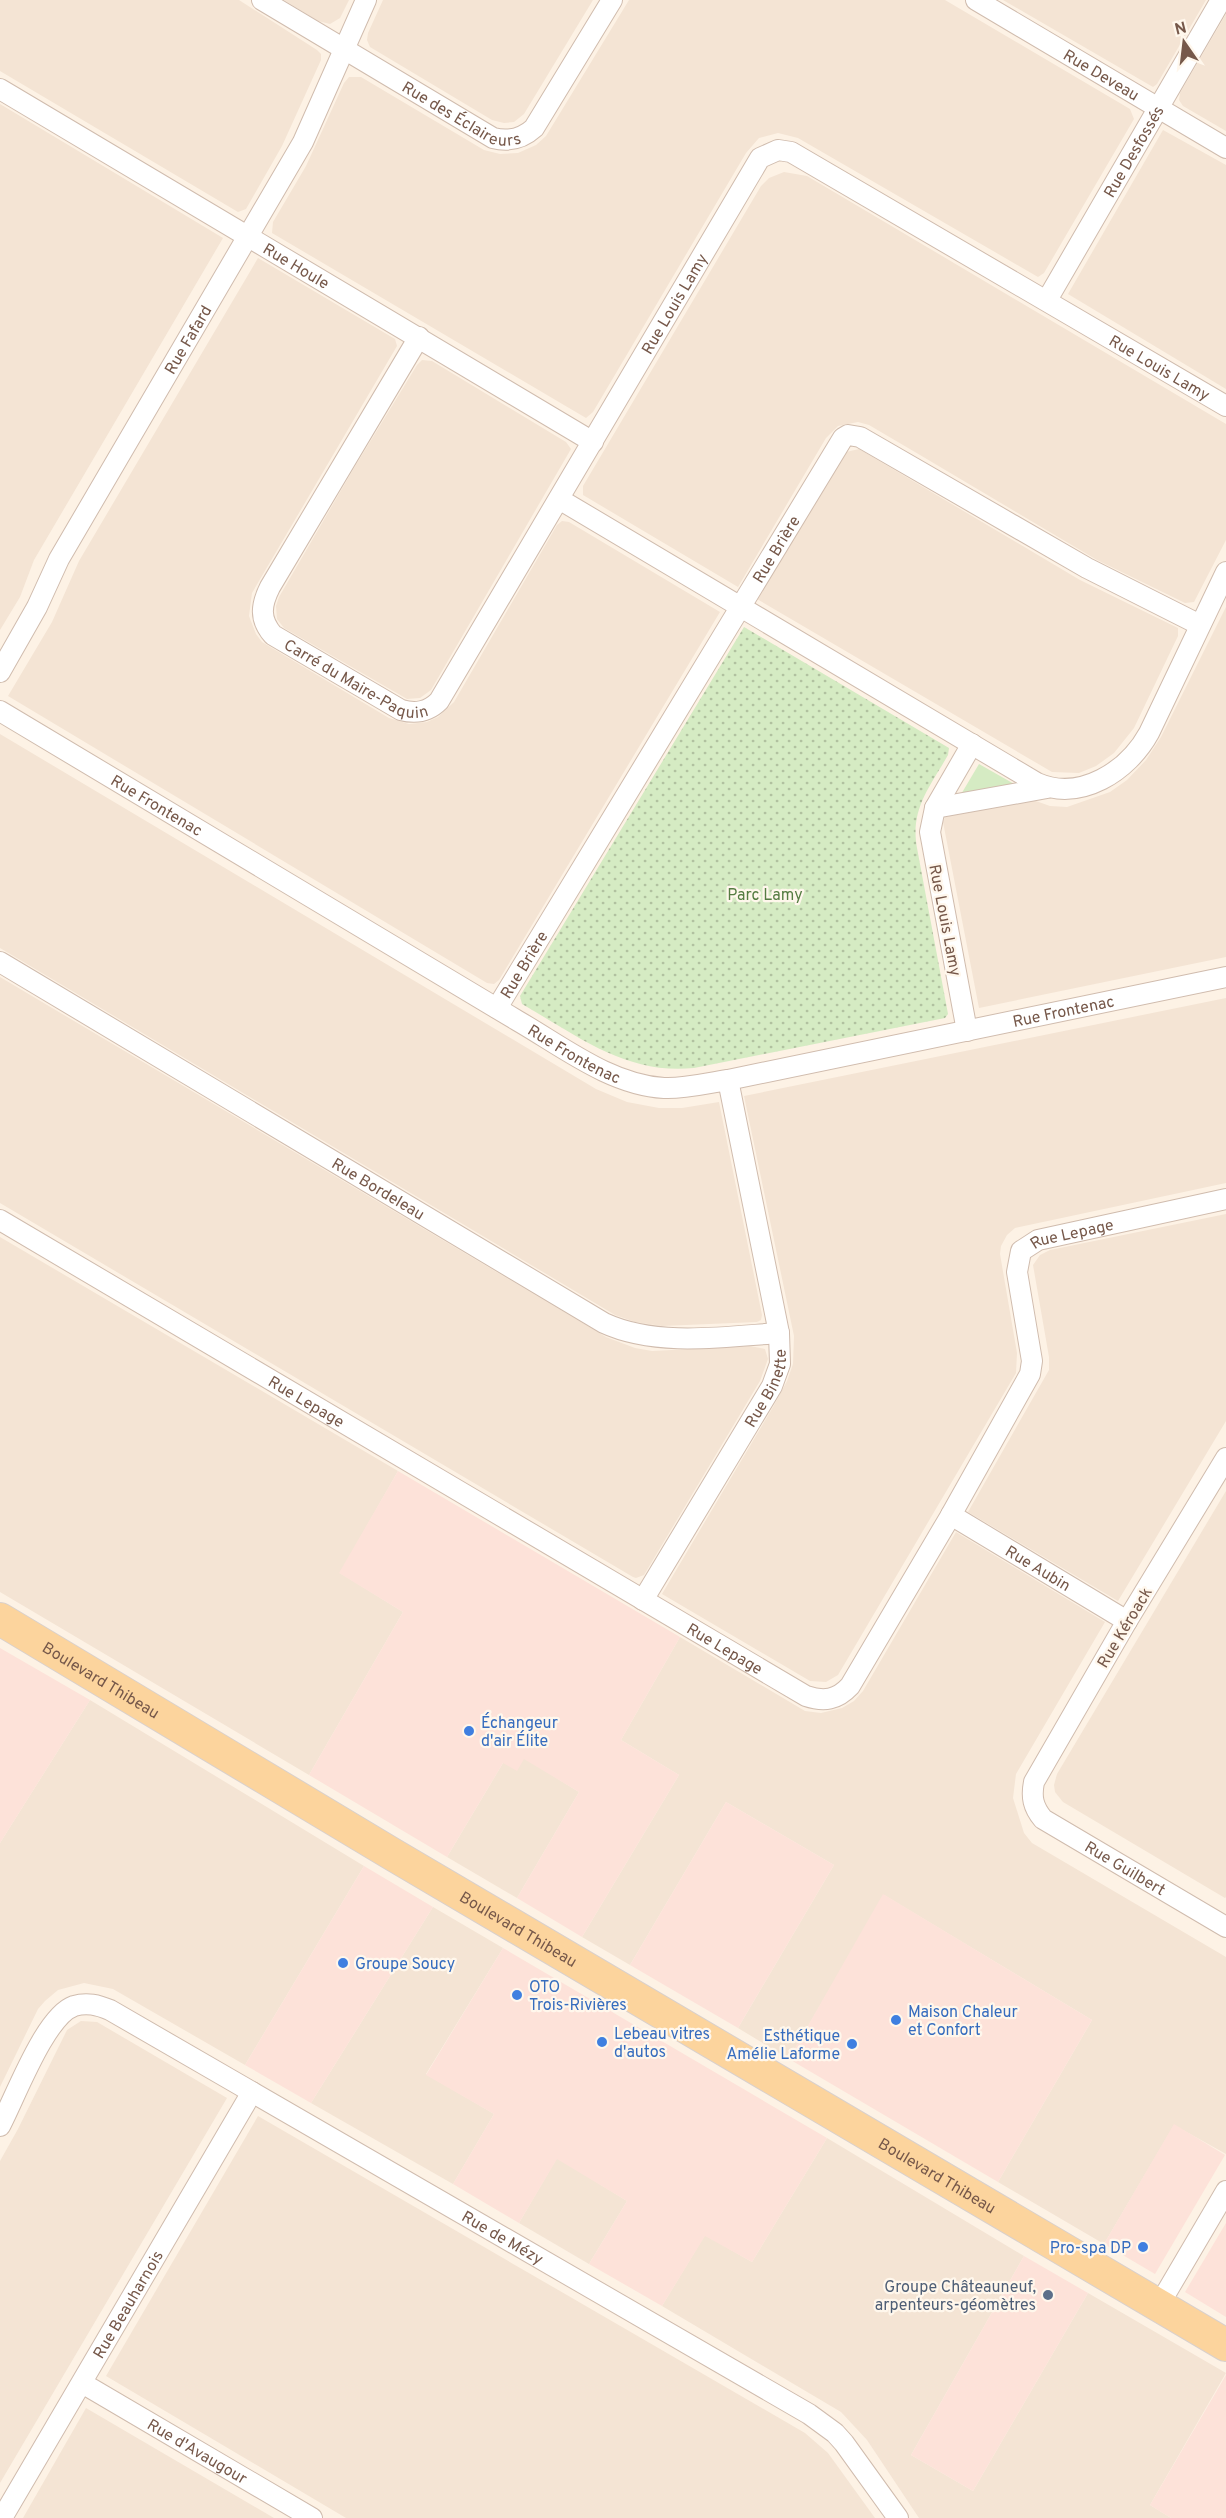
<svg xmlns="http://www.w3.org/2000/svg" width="1226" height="2518" font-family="Overpass,sans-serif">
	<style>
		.residential { fill: #f4e4d4 }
		.commercial { fill: #fde2d9 }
		.grass { fill: #d5ebc3 }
		.park { fill: url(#park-dots) }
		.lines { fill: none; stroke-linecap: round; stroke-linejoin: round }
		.minor-casing { stroke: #d0bcae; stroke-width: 22 }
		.primary-casing { stroke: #d9d0cc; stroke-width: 34 }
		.minor { stroke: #fff; stroke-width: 20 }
		.primary { stroke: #fcd49d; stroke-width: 32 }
		.shop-dot { fill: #3f7fe0; stroke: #fff7ec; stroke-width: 2 }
		.service-dot { fill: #5c6f8a; stroke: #fff7ec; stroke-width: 2 }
		.labels { text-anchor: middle; stroke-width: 4.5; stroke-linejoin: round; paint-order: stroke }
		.street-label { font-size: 16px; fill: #76584a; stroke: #fff7ec }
		.park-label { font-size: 16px; fill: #557c42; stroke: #fff7ec }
		.shop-label { font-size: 16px; fill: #366cbe; stroke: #fff7ec; text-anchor: start }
		.service-label { font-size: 16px; fill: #4e5e75; stroke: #fff7ec; text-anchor: end }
	</style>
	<defs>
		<pattern id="park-dots" width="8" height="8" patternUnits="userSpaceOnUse" patternTransform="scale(1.5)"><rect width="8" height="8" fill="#d5ebc3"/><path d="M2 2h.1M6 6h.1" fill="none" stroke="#b1c1a0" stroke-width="1.8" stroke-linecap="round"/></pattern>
	</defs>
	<rect width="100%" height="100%" fill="#fdf2e5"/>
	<!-- residential -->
	<g class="residential">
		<polygon points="0,0 239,0 317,50 321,54 321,60 282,146 246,209 238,212 0,71"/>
		<polygon points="284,0 349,0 340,18 330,24 318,21"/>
		<polygon points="383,0 593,0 524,114 514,122 504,123 492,120 370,47 367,40 368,33"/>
		<polygon points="629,0 945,0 1130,109 1134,119 1044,273 1038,277 798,138 778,133 759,138 746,153 593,412 586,418 272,233 273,222 306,166 344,83 349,77 361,77 484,150 500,154 518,153 536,145 546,136"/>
		<polygon points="1003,0 1206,0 1157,84 1153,87"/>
		<polygon points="1226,14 1226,131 1183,106 1179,100 1180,93"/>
		<polygon points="0,104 223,238 34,560 20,597 0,630"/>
		<polygon points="1163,130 1226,165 1226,389 1068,294"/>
		<polygon points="784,172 807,176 1226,424 1226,540 1194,602 1185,603 1097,560 920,455 869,425 858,422 838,426 826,438 738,587 583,495 583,486 761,186 769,178"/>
		<polygon points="258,258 395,339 397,346 252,593 249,616 256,634 262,642 389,718 409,724 427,722 438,717 454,702 557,525 562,521 569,522 720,612 499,980 494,984 487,983 8,696 52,622 79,561"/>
		<polygon points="422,360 432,361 566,442 571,449 431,690 420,698 407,699 284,628 277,619 276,606 279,597 354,468 417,365"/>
		<polygon points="859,449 1080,580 1178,628 1178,636 1134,728 1114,753 1096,766 1079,773 1052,772 757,599 840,460 846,452"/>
		<polygon points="1226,607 1226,957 979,1008 943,822 945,817 1033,800 1050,806 1067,807 1110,792 1127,780 1146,760 1161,737"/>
		<polygon points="0,734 596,1089 627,1102 659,1108 682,1108 719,1102 762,1315 761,1320 757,1322 662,1326 635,1322 615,1315 0,948"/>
		<polygon points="0,977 606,1337 635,1348 652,1351 750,1346 765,1349 768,1359 760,1381 644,1575 636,1578 633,1577 0,1203"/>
		<polygon points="1226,998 1226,1183 1015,1228 1007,1235 1001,1246 1000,1254 1017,1353 1016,1373 838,1675 826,1682 810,1681 662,1594 773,1407 787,1381 793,1364 794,1336 744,1096"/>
		<polygon points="1226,1214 1226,1421 1118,1601 968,1512 1049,1370 1049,1357 1033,1265 1040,1255 1050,1250"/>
		<polygon points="0,1237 398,1471 340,1573 403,1612 309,1775 0,1592"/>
		<polygon points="1226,1491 1226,1897 1225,1898 1063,1802 1055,1792 1054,1785 1057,1774"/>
		<polygon points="956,1532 1105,1622 1016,1774 1013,1798 1024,1833 1032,1843 1226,1957 1226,2154 1174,2125 1104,2244 998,2182 1092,2020 884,1895 789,2059 738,2028 834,1865 726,1802 630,1965 582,1937 679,1775 621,1740 680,1637 805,1711 821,1713 842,1708 854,1701 863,1691"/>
		<polygon points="90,1700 364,1866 245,2065 113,1989 84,1983 58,1990 45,2001 38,2009 0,2087 0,1843"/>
		<polygon points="524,1758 579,1792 517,1898 447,1857 503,1763"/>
		<polygon points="433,1907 503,1948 426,2074 494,2114 453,2184 311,2103"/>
		<polygon points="81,2021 97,2022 227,2098 0,2483 0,2161 18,2129 67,2030"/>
		<polygon points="258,2116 805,2433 828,2453 875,2518 346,2518 106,2376"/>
		<polygon points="827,2138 1024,2256 911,2455 973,2491 1088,2293 1226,2373 1150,2505 1171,2518 919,2518 867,2440 841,2412 662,2306 705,2235 752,2262"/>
		<polygon points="557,2158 627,2201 589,2264 519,2223"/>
		<polygon points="86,2408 274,2518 23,2518"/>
	</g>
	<!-- commercial -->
	<g class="commercial">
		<polygon points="398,1471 680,1637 621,1740 679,1775 582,1937 517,1898 579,1792 524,1759 517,1771 503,1763 447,1857 309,1775 403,1612 339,1573"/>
		<polygon points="0,1648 90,1700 0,1843"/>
		<polygon points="726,1802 834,1865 738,2028 630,1965"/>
		<polygon points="364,1866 433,1907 311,2103 245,2065"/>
		<polygon points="883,1894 1092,2020 998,2182 789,2059"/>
		<polygon points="503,1948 827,2138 752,2262 705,2236 662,2306 589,2264 627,2201 557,2159 519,2223 453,2184 494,2114 426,2075"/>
		<polygon points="1174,2124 1225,2155 1155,2274 1104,2244"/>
		<polygon points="1226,2223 1226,2317 1185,2292"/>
		<polygon points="1024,2256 1088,2293 973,2491 911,2455"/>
		<polygon points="1226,2375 1226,2518 1171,2518 1150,2505"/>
	</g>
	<!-- grass -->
	<polygon class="grass" points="979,764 1016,785 960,796"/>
	<!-- park -->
	<path class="park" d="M 744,627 L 949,748 L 948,755 C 930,787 910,809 917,848 L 948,1014 L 945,1018 L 694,1068 C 626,1075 578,1036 522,1004 L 520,996 Z"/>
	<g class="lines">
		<!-- minor casing -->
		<g class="minor-casing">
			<g id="minor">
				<path id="s1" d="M 262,0 L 493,138 C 509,142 522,139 534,128 L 612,0"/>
				<path id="s2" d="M 976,0 L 1226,148"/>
				<path id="s3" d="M 0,89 L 593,442"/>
				<path id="s4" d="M 1047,300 L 1221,0"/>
				<path id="s5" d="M 419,337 L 270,587 C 261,605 259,619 273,635 L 401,710 C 416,714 428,712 439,701 L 760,158 L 778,150 L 791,152 L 1226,406"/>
				<path d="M 559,499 L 1037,783 C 1081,802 1128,771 1149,733 L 1226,572"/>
				<path id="s6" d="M 0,672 L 37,607 L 59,559 L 303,142 L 366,0"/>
				<path id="s7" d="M 0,711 L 518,1021 C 563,1047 611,1085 664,1088 C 685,1089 707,1083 728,1080 L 1226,977"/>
				<polyline points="935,808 1047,788"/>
				<path id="s8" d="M 0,962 L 604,1323 C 656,1347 723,1337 779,1333"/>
				<path id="s9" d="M 497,1008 L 843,438 L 848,435 L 860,437 L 1087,568 L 1200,625"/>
				<polyline points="967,1031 930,832 935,808 972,744"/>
				<path id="s10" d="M 0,1220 L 806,1696 C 824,1702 837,1700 850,1686 L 951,1515 L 1030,1374 L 1032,1361 L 1017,1272 L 1021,1251 L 1038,1240 L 1226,1199"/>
				<path id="s11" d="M 1226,1458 L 1127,1621 L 1034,1782 C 1031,1797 1033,1807 1043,1819 L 1226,1927"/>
				<path id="s12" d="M 951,1515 L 1127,1621"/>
				<path id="s13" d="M 643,1600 L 772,1386 L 780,1364 L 779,1333 L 728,1080"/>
				<path id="s14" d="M 0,2126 C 15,2098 45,2016 74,2006 C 87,2002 98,2005 110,2010 L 809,2414 L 835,2433 L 844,2443 L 898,2518"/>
				<polyline points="1159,2305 1226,2191"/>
				<path id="s15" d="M 82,2383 L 312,2518"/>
				<path id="s16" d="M 2,2518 L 252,2092"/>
			</g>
		</g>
		<!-- primary casing -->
		<g class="primary-casing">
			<g id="primary">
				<path id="s17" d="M 0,1619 L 392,1854 L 1226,2345"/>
			</g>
		</g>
		<!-- minor -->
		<use href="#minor" class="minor"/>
		<!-- primary -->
		<use href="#primary" class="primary"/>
	</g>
	<!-- markers -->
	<g class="shop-dot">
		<circle cx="469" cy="1731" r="6"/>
		<circle cx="343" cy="1963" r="6"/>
		<circle cx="517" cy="1995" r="6"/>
		<circle cx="896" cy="2020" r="6"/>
		<circle cx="602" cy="2042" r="6"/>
		<circle cx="852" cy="2044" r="6"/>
		<circle cx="1143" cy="2247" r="6"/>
	</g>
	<circle class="service-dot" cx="1048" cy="2295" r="6"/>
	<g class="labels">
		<!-- street labels -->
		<g class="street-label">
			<text dy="6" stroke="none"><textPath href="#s2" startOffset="146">Rue Deveau</textPath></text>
			<text dy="6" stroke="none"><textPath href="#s1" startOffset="231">Rue des Éclaireurs</textPath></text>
			<text dy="6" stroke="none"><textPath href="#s4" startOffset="172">Rue Desfossés</textPath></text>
			<text dy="6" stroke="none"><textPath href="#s3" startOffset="345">Rue Houle</textPath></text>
			<text dy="6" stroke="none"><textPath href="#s5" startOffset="994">Rue Louis Lamy</textPath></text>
			<text dy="6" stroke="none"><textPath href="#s6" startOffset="382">Rue Fafard</textPath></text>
			<text dy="6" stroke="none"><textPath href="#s5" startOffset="1623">Rue Louis Lamy</textPath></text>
			<text dy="6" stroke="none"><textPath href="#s9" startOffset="537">Rue Brière</textPath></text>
			<text dy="6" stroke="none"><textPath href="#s5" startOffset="438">Carré du Maire-Paquin</textPath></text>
			<text dy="6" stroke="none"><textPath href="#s7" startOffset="183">Rue Frontenac</textPath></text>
			<text transform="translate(946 920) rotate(79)" y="6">Rue Louis Lamy</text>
			<text dy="6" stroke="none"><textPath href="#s9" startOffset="51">Rue Brière</textPath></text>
			<text dy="6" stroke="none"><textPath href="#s7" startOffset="1173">Rue Frontenac</textPath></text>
			<text dy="6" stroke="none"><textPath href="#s7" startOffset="669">Rue Frontenac</textPath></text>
			<text dy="6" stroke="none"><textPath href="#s8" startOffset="441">Rue Bordeleau</textPath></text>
			<text dy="6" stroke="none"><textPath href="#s10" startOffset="1524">Rue Lepage</textPath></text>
			<text dy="6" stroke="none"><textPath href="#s13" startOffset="246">Rue Binette</textPath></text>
			<text dy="6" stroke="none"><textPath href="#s10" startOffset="356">Rue Lepage</textPath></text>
			<text dy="6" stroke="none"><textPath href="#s12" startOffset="102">Rue Aubin</textPath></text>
			<text transform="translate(1124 1627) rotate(-59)" y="6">Rue Kéroack</text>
			<text dy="6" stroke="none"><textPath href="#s10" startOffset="842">Rue Lepage</textPath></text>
			<text dy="6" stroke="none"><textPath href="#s17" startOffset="118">Boulevard Thibeau</textPath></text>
			<text dy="6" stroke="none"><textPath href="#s11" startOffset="512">Rue Guilbert</textPath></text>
			<text dy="6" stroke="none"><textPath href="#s17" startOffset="604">Boulevard Thibeau</textPath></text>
			<text dy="6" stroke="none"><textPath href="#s17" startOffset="1090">Boulevard Thibeau</textPath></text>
			<text dy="6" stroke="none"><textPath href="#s14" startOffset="634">Rue de Mézy</textPath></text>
			<text dy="6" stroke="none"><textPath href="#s16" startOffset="248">Rue Beauharnois</textPath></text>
			<text dy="6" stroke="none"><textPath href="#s15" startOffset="134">Rue d'Avaugour</textPath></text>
		</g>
		<!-- park labels -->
		<g class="park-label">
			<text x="765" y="900">Parc Lamy</text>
		</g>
		<!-- shop labels -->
		<g class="shop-label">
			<text x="481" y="1728">Échangeur<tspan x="481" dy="18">d'air Élite</tspan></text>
			<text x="355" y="1969">Groupe Soucy</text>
			<text x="529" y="1992">OTO<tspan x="529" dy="18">Trois-Rivières</tspan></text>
			<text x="908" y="2017">Maison Chaleur<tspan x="908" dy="18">et Confort</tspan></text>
			<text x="614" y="2039">Lebeau vitres<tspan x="614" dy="18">d'autos</tspan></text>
			<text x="840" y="2041" text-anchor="end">Esthétique<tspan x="840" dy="18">Amélie Laforme</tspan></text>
			<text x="1131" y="2253" text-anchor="end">Pro-spa DP</text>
		</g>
		<!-- service labels -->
		<g class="service-label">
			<text x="1036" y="2292">Groupe Châteauneuf,<tspan x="1036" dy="18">arpenteurs-géomètres</tspan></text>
		</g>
	</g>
	<!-- north arrow -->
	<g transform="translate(1184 42) rotate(346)" stroke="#fff7ec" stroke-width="4.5" paint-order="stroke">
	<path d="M0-4.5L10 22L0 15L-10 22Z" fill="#76584a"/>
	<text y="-9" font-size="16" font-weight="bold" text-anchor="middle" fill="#76584a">N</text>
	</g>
</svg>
